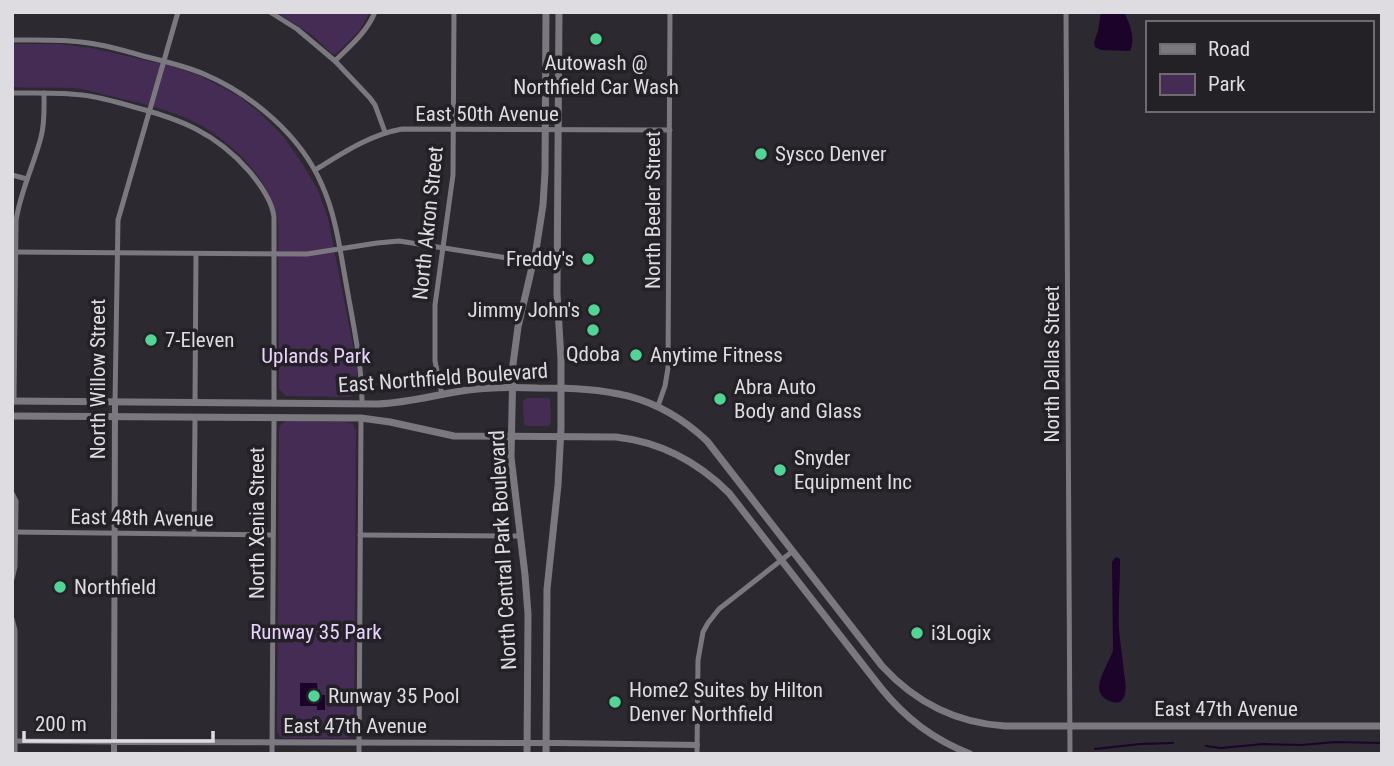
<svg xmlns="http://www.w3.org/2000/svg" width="1394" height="766" font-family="'Roboto Condensed',sans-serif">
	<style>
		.green { fill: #442c55 }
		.water { fill: #1b032a }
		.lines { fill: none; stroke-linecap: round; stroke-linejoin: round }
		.stream { stroke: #1b032a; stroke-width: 2 }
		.minor { stroke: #7c7880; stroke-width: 5 }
		.tertiary { stroke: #7c7880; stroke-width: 6 }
		.secondary { stroke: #7c7880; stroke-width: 7 }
		.poi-dot { fill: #53d396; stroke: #232026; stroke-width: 2.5 }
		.labels { text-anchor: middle; stroke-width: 7; stroke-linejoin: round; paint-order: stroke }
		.poi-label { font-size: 21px; fill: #dedce0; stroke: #232026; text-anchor: start }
		.street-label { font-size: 21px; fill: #dedce0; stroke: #232026 }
		.park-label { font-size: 21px; fill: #ead2ff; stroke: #232026 }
	</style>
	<rect width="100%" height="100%" fill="#2d2930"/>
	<!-- green -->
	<g class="green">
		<polygon points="280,12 370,12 359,31 336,54 332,54 312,35 281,15"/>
		<path d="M 12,44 L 59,44 L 92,48 L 171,66 L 201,76 L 240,97 L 259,112 L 283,136 L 300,160 L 318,190 L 328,218 L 357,366 L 357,391 L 350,397 L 286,396 L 279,389 L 278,218 C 265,171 225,134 181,116 C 161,108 140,103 119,98 C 104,95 87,89 72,88 C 52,87 32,88 12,87 Z"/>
		<polygon points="527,398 547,398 550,399 551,422 549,426 527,426 524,425 523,401"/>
		<polygon points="286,421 347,422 353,424 356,431 354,733 352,736 348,738 283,738 279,735 277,731 279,429 281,424"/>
	</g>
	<!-- water -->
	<g class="water">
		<path d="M 1101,12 L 1124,12 C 1130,24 1136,39 1130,51 L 1101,50 L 1095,47 L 1094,42 L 1098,31 Z"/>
		<path d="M 1116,557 L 1120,559 L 1120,563 C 1120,585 1118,608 1119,629 C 1120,644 1123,658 1124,673 C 1125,680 1128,694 1122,700 C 1119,703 1116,703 1112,702 C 1085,693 1109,666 1113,650 L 1112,562 Z"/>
		<polygon points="300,683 317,683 318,695 325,695 325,710 317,710 317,706 300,706"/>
	</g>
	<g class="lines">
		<!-- stream -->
		<g class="stream">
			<polyline points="1206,746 1221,748 1263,744 1302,745 1335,742 1382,743"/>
			<polyline points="1095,749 1140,744 1173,743"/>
		</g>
		<!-- minor -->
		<g class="minor">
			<polyline points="270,12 297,29 335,61 370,98 375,105 385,132"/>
			<polyline points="1066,12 1070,754"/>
			<path d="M 12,40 C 35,40 59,39 81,42 C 102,44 123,50 143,56 C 164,61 185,66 204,74 C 253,95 301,136 322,185 C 336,216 340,250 346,283 C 353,323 362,363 362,404"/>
			<path d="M 335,61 C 350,46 367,32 375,12"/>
			<path d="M 12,93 C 35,93 59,92 82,95 C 100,97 117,102 134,107 C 180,119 216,133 249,171 C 260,184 272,200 274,217 L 274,403"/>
			<path d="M 315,170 C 343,153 369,135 402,129 L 670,130"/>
			<polyline points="12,175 27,179"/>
			<polyline points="12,252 307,254 377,243 399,241 533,262"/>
			<polyline points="442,395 435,361 435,305 453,175 454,12"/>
			<path d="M 14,401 L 16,221 C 20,192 34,165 41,137 C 45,123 44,108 44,93"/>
			<polyline points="115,402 118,220 178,12"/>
			<polyline points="195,402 196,254"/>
			<polyline points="658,406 665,386 668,368 670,12"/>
			<polyline points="12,493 16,501 15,567 12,579"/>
			<polyline points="12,532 272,535"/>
			<polyline points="194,534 195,418"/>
			<polyline points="360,535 520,536"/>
			<polyline points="12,619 15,630 15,754"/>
			<polyline points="12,741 114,742"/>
			<polyline points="272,754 274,418"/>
			<polyline points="359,754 361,418"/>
			<polyline points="697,754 698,660 703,632 708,623 719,609 793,551"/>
		</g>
		<!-- tertiary -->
		<g class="tertiary">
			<polyline points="114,742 559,743 697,745"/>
			<polyline points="114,754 115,402"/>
		</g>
		<!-- secondary -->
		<g class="secondary">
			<path d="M 12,401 L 378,404 C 409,403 438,394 468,390 C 491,387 515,387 538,388 C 606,388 655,392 707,441 L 882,666 C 915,702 957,723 1005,726 L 1382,726"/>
			<path d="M 12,416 L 361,418 L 390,422 L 454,436 L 616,437 C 661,442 697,461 729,493 L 881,688 C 906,719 933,739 970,754"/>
			<polyline points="527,754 528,614 525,575 511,457 513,364 518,327 536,250 543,205 545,172 546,12"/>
			<polyline points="546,754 547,589 558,485 561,428 561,359 557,293 559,12"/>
		</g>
	</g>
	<!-- markers -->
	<g class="poi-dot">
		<circle cx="596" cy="39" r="7"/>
		<circle cx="761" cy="154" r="7"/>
		<circle cx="588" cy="259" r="7"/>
		<circle cx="594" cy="310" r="7"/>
		<circle cx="593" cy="330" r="7"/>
		<circle cx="151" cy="340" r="7"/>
		<circle cx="636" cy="355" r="7"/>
		<circle cx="720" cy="399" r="7"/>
		<circle cx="780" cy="470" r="7"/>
		<circle cx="60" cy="587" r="7"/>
		<circle cx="917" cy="633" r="7"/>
		<circle cx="314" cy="696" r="7"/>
		<circle cx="615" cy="702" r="7"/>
	</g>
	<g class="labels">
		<!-- poi labels -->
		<g class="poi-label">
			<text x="596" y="70" text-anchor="middle">Autowash @<tspan x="596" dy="24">Northfield Car Wash</tspan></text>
			<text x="775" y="161">Sysco Denver</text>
			<text x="574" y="266" text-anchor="end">Freddy's</text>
			<text x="580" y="317" text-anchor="end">Jimmy John's</text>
			<text x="165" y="347">7-Eleven</text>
			<text x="593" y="361" text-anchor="middle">Qdoba</text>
			<text x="650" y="362">Anytime Fitness</text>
			<text x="734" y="394">Abra Auto<tspan x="734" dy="24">Body and Glass</tspan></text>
			<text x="794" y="465">Snyder<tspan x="794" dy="24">Equipment Inc</tspan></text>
			<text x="74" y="594">Northfield</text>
			<text x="931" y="640">i3Logix</text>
			<text x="629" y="697">Home2 Suites by Hilton<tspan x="629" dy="24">Denver Northfield</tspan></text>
			<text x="328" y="703">Runway 35 Pool</text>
		</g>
		<!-- street labels -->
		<g class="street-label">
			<text x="487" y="121">East 50th Avenue</text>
			<text transform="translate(653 210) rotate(-90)" y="7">North Beeler Street</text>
			<text transform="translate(428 223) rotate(-84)" y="7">North Akron Street</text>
			<text transform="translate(1052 364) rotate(-90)" y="7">North Dallas Street</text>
			<text transform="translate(443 378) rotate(-4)" y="7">East Northfield Boulevard</text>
			<text transform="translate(98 379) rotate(-90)" y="7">North Willow Street</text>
			<text transform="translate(142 518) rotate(1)" y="7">East 48th Avenue</text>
			<text transform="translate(257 523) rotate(-90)" y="7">North Xenia Street</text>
			<text transform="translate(503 550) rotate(-93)" y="7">North Central Park Boulevard</text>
			<text x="1226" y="716">East 47th Avenue</text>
			<text x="355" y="733">East 47th Avenue</text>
		</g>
		<!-- park labels -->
		<g class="park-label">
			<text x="316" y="363">Uplands Park</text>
			<text x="316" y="639">Runway 35 Park</text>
		</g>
	</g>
	<!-- border -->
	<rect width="1394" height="766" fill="none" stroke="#dedce0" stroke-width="28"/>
	<!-- legend -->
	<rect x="1146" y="21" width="228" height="91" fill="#232026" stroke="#6e6b70" stroke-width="2"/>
	<rect x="1160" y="44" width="35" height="10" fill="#7c7880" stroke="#6e6b70" stroke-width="2"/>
	<text x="1208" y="56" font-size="21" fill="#dedce0">Road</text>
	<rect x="1160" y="74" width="35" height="21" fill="#442c55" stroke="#6e6b70" stroke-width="2"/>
	<text x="1208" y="91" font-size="21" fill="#dedce0">Park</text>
	<!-- scale -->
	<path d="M24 731v10h189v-10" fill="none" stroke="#dedce0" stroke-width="3.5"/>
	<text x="35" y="731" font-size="21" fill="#dedce0" stroke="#232026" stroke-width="5" paint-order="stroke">200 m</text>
</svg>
